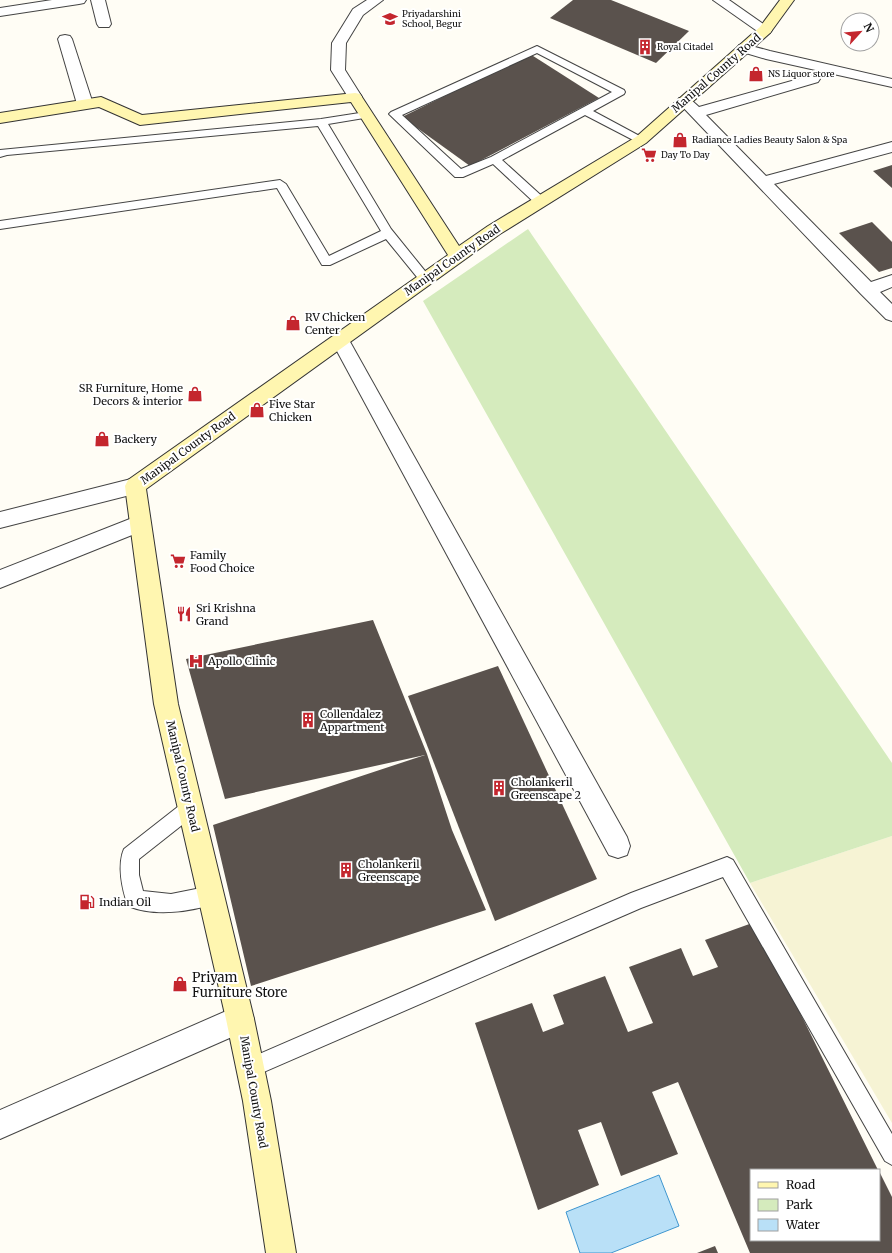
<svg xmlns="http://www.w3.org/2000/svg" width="892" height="1253" font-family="Merriweather,serif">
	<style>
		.farmland { fill: #f6f3d4 }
		.green { fill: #d5ebbd }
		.water { fill: #b9e0f7; stroke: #3f96cf }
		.building { fill: #5a524d }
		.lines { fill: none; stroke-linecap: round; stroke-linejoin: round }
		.lane-casing { stroke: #444; stroke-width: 2 }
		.street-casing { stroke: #444; stroke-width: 2 }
		.secondary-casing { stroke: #333; stroke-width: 2 }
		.lane { fill: #fff; fill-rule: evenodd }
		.street { fill: #fff; fill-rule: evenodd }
		.secondary { fill: #fff6b0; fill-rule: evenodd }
		.labels { text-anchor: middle; stroke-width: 4; stroke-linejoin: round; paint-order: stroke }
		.far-poi-label { font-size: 9px; fill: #111; stroke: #fff; text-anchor: start }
		.street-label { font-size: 11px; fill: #111; stroke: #fff }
		.poi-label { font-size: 11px; fill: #111; stroke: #fff; text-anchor: start }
		.near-poi-label { font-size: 13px; fill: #111; stroke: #fff; text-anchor: start }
	</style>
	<rect width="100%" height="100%" fill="#fffdf5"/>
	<!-- farmland -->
	<polygon class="farmland" points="892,836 892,1123 750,883"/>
	<!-- green -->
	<polygon class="green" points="528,229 892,763 892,836 750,883 423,301"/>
	<!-- water -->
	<polygon class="water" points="659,1175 679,1226 611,1253 580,1253 566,1212"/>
	<!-- building -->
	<g class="building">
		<polygon points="573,0 611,0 689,31 656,63 550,18"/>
		<polygon points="530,54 599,98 470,166 402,117"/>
		<polygon points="892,165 892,188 873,171"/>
		<polygon points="872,222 892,242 892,268 879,272 839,233"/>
		<polygon points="373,620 427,754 452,830 486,910 251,986 213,825 425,755 225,799 186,659"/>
		<polygon points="498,666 597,879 495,921 408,696"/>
		<polygon points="755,922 878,1170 751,1170 751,1240 879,1240 879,1171 892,1197 892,1253 750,1253 678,1082 652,1092 678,1154 621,1176 601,1122 578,1130 599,1185 538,1210 475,1023 532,1003 543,1032 564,1024 553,995 605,976 628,1032 653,1023 629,967 681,948 693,976 718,967 705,940"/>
		<polygon points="715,1246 718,1253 697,1253"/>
	</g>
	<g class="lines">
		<!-- lane casing -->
		<g class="lane-casing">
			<g id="lane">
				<path d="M 537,46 L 624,90 L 625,92 L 624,94 L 593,111 L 647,140 L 645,142 L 637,142 L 585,115 L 502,160 L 545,199 L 547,202 L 545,205 L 537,205 L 493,164 L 463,177 L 455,177 L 389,114 L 391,112 ZM 537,53 L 612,92 L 491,157 L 461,169 L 402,115 Z"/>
				<polygon points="366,112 370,113 372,115 370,117 328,124 391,229 429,276 431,279 429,282 421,282 386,239 330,265 322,265 277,188 0,229 0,221 280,180 286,184 329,256 381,231 318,126 7,155 0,157 0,150 321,119"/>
				<path d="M 190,800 L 196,802 L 199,808 L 196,814 L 139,859 L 139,875 L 143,891 L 171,894 L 211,886 L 218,888 L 220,895 L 218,902 C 192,912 155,917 128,906 C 122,889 117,865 124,849 L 184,802 Z"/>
				<polygon points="727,857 733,860 892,1134 892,1165 885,1161 723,877 641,908 250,1078 243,1075 240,1068 243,1061 631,893"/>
			</g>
		</g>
		<!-- street casing -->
		<g class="street-casing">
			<g id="street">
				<polygon points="52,0 86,0 84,3 79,4 0,16 0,8"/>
				<polygon points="91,0 105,0 111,24 109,27 99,27 97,24"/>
				<polygon points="367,0 383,0 363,15 346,43 345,70 362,97 360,100 350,100 331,70 332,43 353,9"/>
				<polygon points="713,0 729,0 772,30 770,33 760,33"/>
				<polygon points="65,35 70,36 72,39 93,104 90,107 80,107 77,104 58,39 60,36"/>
				<polygon points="744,44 770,51 892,79 892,87 766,59 739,51 737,48 739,45"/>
				<polygon points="813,75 818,76 820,79 818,82 706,115 766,176 892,142 892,152 774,184 871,282 892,275 892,287 880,292 892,304 892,321 886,319 861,294 677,101 679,98 689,98 699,107"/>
				<polygon points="340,334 346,335 349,340 627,837 630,846 627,855 618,858 609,855 331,340 334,335"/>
				<polygon points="135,478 142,480 145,486 142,492 0,528 0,512"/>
				<polygon points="140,515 147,517 150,523 147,529 0,588 0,570"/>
				<polygon points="240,1005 250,1009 254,1019 250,1029 0,1139 0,1110"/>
			</g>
		</g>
		<!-- secondary casing -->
		<g class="secondary-casing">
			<polygon id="secondary" points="780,0 794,0 770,33 646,143 500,234 146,489 178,704 254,1019 271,1101 296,1253 266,1253 243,1101 226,1019 154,704 125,486 128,480 448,255 351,102 140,125 99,107 0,123 0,113 101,97 142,115 355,93 360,94 459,246 488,226 636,137 760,27"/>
		</g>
		<!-- lane -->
		<use href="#lane" class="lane"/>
		<!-- street -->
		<use href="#street" class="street"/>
		<!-- secondary -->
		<use href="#secondary" class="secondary"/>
	</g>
	<!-- icons -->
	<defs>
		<g id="school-bare" transform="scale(1.2)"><path d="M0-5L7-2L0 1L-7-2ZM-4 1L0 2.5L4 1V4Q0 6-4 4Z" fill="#c4262e" stroke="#fff" stroke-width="2.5" paint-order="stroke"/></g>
		<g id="building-bare" transform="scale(1.2)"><path d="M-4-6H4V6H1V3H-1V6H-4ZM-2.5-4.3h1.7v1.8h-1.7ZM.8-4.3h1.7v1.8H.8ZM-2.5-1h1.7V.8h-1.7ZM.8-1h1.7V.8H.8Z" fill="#c4262e" stroke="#fff" stroke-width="2.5" paint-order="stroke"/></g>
		<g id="shop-bare" transform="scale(1.2)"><path d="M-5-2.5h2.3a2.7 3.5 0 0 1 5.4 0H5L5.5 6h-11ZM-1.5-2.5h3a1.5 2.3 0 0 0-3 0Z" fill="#c4262e" stroke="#fff" stroke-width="2.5" paint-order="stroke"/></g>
		<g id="supermarket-bare" transform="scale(1.2)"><path d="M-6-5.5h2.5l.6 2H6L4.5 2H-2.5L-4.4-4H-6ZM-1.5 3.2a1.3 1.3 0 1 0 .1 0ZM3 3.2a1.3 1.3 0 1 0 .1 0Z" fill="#c4262e" stroke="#fff" stroke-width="2.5" paint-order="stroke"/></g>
		<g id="restaurant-bare" transform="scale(1.2)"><path d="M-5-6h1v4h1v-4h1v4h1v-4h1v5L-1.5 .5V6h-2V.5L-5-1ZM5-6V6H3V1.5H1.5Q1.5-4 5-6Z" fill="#c4262e" stroke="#fff" stroke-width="2.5" paint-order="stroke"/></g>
		<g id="hospital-bare" transform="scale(1.2)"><path d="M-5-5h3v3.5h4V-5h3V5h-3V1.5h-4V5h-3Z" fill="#c4262e" stroke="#fff" stroke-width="2.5" paint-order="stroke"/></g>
		<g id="fuel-bare" transform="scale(1.2)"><path d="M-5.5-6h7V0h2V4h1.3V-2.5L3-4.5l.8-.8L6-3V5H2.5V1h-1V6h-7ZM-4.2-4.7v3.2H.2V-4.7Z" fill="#c4262e" stroke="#fff" stroke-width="2.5" paint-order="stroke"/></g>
	</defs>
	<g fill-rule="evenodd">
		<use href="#school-bare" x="390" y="19"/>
		<use href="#building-bare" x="645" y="47"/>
		<use href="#shop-bare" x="756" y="74"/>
		<use href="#shop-bare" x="680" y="140"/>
		<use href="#supermarket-bare" x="649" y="155"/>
		<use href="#shop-bare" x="293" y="323"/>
		<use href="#shop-bare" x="195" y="394"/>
		<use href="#shop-bare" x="257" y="410"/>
		<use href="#shop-bare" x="102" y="439"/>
		<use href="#supermarket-bare" x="178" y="561"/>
		<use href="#restaurant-bare" x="184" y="614"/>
		<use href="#hospital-bare" x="196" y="661"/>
		<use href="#building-bare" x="308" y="720"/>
		<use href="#building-bare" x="499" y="788"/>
		<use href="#building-bare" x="346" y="870"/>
		<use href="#fuel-bare" x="87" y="902"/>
		<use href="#shop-bare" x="180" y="984"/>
	</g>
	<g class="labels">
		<!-- far-poi labels -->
		<g class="far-poi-label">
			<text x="402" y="17">Priyadarshini<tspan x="402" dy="10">School, Begur</tspan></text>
			<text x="657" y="50">Royal Citadel</text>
			<text x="768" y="77">NS Liquor store</text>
			<text x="692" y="143">Radiance Ladies Beauty Salon &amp; Spa</text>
			<text x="661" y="158">Day To Day</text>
		</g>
		<!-- street labels -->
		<g class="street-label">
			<text transform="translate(716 73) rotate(-41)" y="4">Manipal County Road</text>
			<text transform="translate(452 260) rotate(-35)" y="4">Manipal County Road</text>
			<text transform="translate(188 448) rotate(-36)" y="4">Manipal County Road</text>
			<text transform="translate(183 776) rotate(77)" y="4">Manipal County Road</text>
			<text transform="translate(254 1092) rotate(80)" y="4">Manipal County Road</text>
		</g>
		<!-- poi labels -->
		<g class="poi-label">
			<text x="305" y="321">RV Chicken<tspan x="305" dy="13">Center</tspan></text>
			<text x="183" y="392" text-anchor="end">SR Furniture, Home<tspan x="183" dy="13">Decors &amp; interior</tspan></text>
			<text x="269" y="408">Five Star<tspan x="269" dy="13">Chicken</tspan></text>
			<text x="114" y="443">Backery</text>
			<text x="190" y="559">Family<tspan x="190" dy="13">Food Choice</tspan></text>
			<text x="196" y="612">Sri Krishna<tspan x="196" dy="13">Grand</tspan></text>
			<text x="208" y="665">Apollo Clinic</text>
			<text x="320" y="718">Collendalez<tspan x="320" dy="13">Appartment</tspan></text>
			<text x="511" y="786">Cholankeril<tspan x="511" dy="13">Greenscape 2</tspan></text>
			<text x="358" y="868">Cholankeril<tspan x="358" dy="13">Greenscape</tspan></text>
			<text x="99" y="906">Indian Oil</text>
		</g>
		<!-- near-poi labels -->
		<g class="near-poi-label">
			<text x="192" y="982">Priyam<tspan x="192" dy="15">Furniture Store</tspan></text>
		</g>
	</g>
	<!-- legend -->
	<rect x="750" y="1169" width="130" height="72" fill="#ffffff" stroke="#a0a0a0"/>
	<rect x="758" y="1182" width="20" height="6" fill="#fff6b0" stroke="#a0a0a0"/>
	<text x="786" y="1189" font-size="12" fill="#111111">Road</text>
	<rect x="758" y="1199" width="20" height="12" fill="#d5ebbd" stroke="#a0a0a0"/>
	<text x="786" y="1209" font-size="12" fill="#111111">Park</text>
	<rect x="758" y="1219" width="20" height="12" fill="#b9e0f7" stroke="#a0a0a0"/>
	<text x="786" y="1229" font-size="12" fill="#111111">Water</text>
	<!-- north arrow -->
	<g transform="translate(860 32) rotate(63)"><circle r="19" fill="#ffffff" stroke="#a0a0a0"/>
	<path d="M0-3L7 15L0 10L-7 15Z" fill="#c4262e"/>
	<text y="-6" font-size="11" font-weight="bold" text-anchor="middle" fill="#111111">N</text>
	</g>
</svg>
